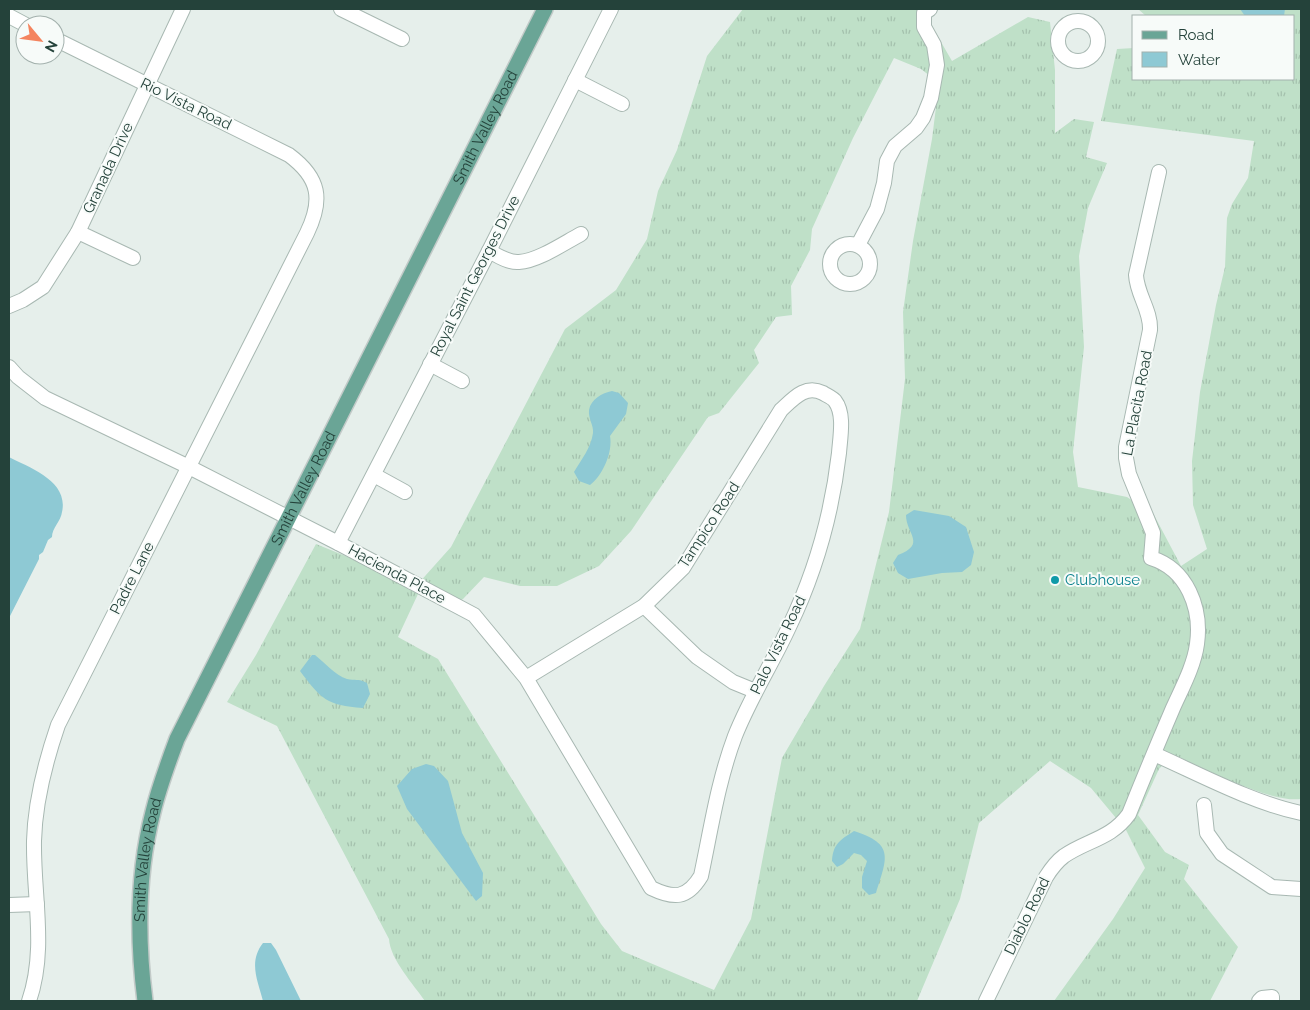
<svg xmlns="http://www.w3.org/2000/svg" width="1310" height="1010" font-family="Raleway,sans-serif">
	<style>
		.grass { fill: url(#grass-tufts); fill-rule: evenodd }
		.water { fill: #8ec9d4 }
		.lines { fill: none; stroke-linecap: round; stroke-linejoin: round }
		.minor-casing { stroke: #a8b8b2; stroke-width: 16 }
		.major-casing { stroke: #c2cac8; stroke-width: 18 }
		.minor { stroke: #fff; stroke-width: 14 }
		.major { stroke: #6aa596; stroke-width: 15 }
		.culture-dot { fill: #0f9aa8; stroke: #f7fbf9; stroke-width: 2 }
		.labels { text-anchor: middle; stroke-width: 4; stroke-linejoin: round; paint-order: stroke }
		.street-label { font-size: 15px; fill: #24423a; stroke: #f7fbf9 }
		.culture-label { font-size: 15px; fill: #0d838f; stroke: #f7fbf9; text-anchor: start }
	</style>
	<defs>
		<pattern id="grass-tufts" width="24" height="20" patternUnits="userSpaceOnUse" patternTransform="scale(1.25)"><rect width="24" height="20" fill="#bfe0c8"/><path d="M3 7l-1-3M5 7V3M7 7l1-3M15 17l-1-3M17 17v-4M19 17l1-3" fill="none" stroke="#a4c1ad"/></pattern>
	</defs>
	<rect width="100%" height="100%" fill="#e6efeb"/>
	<!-- grass -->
	<path class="grass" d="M 743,9 L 925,9 L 930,23 L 952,61 L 1028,17 L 1050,22 L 1055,70 L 1055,133 L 1074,119 L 1094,122 L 1086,157 L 1107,163 L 1088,208 L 1079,256 L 1084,347 L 1073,452 L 1078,487 L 1127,497 L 1154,515 L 1181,566 L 1207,549 L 1193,505 L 1192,461 L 1200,392 L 1216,305 L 1225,267 L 1227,218 L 1232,204 L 1248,178 L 1254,141 L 1101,121 L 1117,49 L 1134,48 L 1134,79 L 1294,79 L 1294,16 L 1146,16 L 1138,9 L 1301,9 L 1301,799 C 1269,803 1204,768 1172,754 L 1159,769 L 1138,815 L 1165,852 L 1189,865 L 1184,879 L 1238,947 L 1210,1001 L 1054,1001 L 1113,919 L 1145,868 L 1126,830 L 1091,788 L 1050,761 L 979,823 L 960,899 L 917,1001 L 425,1001 C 414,985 390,959 389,939 L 277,726 L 227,702 L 256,655 L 316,544 L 417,585 L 451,547 L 565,329 L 616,290 L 647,239 L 658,191 L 677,150 L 707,56 ZM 894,58 L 921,69 L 939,83 L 932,139 L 913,241 L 903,312 L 905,379 L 889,512 L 860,629 L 824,686 L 782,758 L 751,919 L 714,990 L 622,951 L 601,924 L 438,659 L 398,637 L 418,594 L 447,609 L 463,599 L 484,577 L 520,586 L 557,586 L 599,566 L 631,531 L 708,417 L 719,413 L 759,363 L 754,350 L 776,317 L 792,315 L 791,286 L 810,250 L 812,229 L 853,138 Z"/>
	<!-- water -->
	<g class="water">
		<polygon points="1240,9 1285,9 1284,16 1245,16"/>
		<path d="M 612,391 L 619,393 L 628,403 L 626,414 L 610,436 C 613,452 603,475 590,485 L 579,481 L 574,472 C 581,460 591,448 593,433 C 594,426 588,418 589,410 C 591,399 602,393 612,391 Z"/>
		<path d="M 9,457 C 30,468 69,481 62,512 C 61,521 52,528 52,537 L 48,540 L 43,552 L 39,555 L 39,559 L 9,618 Z"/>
		<path d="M 914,510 L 949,516 L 966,527 L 974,552 L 971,565 L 962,572 L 942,573 L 908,579 L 898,573 L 893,563 L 898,555 C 927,544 906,534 906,515 Z"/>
		<path d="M 312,655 L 315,655 C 325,663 335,675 347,679 C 355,681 358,678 367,683 L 370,694 L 363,708 C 326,705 322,700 300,671 Z"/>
		<polygon points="426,764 434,766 448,781 462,833 483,873 482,896 476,901 407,809 397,786 412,769"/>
		<path d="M 854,831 C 895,844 887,858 876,893 L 869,895 L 862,888 L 862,877 L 867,861 L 861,855 L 854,853 L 843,864 L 837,867 L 832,861 C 833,844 840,840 854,831 Z"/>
		<path d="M 263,943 L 271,943 L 276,950 L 301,1001 L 263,1001 C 258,981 248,962 263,943 Z"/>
	</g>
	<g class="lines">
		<!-- minor casing -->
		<g class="minor-casing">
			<g id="minor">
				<polyline points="341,9 402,39"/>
				<polyline points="9,16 26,25"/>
				<circle cx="1078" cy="41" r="20"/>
				<polyline points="575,80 622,104"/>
				<polyline points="78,232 133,258"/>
				<circle cx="850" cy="264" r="20"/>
				<polyline points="858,245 877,209 884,183 887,161 895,146 916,128 923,118 931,98 937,65 934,45 924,27 924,13 930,9"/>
				<path d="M 489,251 C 498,256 509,263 519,262 C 538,261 564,243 581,234"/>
				<polyline points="9,306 23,300 43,287 78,232 183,9"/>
				<polyline points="430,364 462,381"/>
				<path d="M 9,367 L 18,377 L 45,398 L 189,467 L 338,543 L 474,615 L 526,678 L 651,888 C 674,899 687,899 701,876 C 711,829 718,781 735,736 C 750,698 772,664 789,627 C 815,573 832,513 839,453 C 840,438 845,414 835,401 C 833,398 826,395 823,393 C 805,384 793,399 781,410 L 683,568 L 644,606 L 526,678"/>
				<polyline points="374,475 405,492"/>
				<polyline points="338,543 489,251 611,9"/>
				<polyline points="644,606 697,657 733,682 755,691"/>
				<path d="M 1154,754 C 1199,774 1253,803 1301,813"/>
				<polyline points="1204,805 1207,833 1222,854 1272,887 1301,889"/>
				<polyline points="9,905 37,904"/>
				<path d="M 29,1001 C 47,949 33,895 34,841 C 35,801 45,763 58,725 L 307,233 C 323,200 320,178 289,155 L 55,39"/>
				<path d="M 986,1001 L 1046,877 C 1051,869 1056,862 1064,856 C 1087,840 1111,839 1129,814 C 1143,779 1158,743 1173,708 C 1182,688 1194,666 1197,644 C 1202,608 1187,569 1151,558 L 1153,533 L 1129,474 L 1126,458 L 1126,447 L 1150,330 C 1151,310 1137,295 1136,275 L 1159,172"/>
				<polyline points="1259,1001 1262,998 1272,997 1272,1001"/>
			</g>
		</g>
		<!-- major casing -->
		<g class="major-casing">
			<g id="major">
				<path id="s1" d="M 145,1001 C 137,938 137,874 153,812 C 159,787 168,763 177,739 L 545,9"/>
			</g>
		</g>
		<!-- minor -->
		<use href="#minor" class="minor"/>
		<!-- major -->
		<use href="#major" class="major"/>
	</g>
	<!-- markers -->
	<circle class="culture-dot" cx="1055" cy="580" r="5"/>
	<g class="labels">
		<!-- street labels -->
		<g class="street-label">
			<text transform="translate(186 104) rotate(26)" y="5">Rio Vista Road</text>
			<text dy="5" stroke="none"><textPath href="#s1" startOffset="952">Smith Valley Road</textPath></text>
			<text transform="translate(108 168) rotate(-65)" y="5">Granada Drive</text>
			<text transform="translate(475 276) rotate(-63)" y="5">Royal Saint Georges Drive</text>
			<text transform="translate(1137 403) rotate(-79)" y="5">La Placita Road</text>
			<text dy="5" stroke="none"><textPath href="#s1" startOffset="548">Smith Valley Road</textPath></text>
			<text transform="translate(709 525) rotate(-57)" y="5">Tampico Road</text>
			<text transform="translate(397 574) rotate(28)" y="5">Hacienda Place</text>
			<text transform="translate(132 578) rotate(-63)" y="5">Padre Lane</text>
			<text transform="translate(778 645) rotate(-64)" y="5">Palo Vista Road</text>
			<text dy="5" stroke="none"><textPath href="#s1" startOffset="142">Smith Valley Road</textPath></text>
			<text transform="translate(1027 916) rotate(-64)" y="5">Diablo Road</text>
		</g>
		<!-- culture labels -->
		<g class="culture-label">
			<text x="1065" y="585">Clubhouse</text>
		</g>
	</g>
	<!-- border -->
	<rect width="1310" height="1010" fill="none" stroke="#24423a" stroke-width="20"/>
	<!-- legend -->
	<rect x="1132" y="15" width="162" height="65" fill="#f7fbf9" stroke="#a3b1ad"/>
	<rect x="1142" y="31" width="25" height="8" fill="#6aa596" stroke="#a3b1ad"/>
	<text x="1178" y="40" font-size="15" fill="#24423a">Road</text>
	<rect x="1142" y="52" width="25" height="15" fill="#8ec9d4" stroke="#a3b1ad"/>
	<text x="1178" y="65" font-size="15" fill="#24423a">Water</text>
	<!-- north arrow -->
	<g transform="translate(40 40) rotate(119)"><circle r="24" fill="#f7fbf9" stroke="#a3b1ad"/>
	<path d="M0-4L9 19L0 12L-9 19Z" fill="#f4845f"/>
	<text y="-8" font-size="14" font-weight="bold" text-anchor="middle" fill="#24423a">N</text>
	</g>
</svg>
